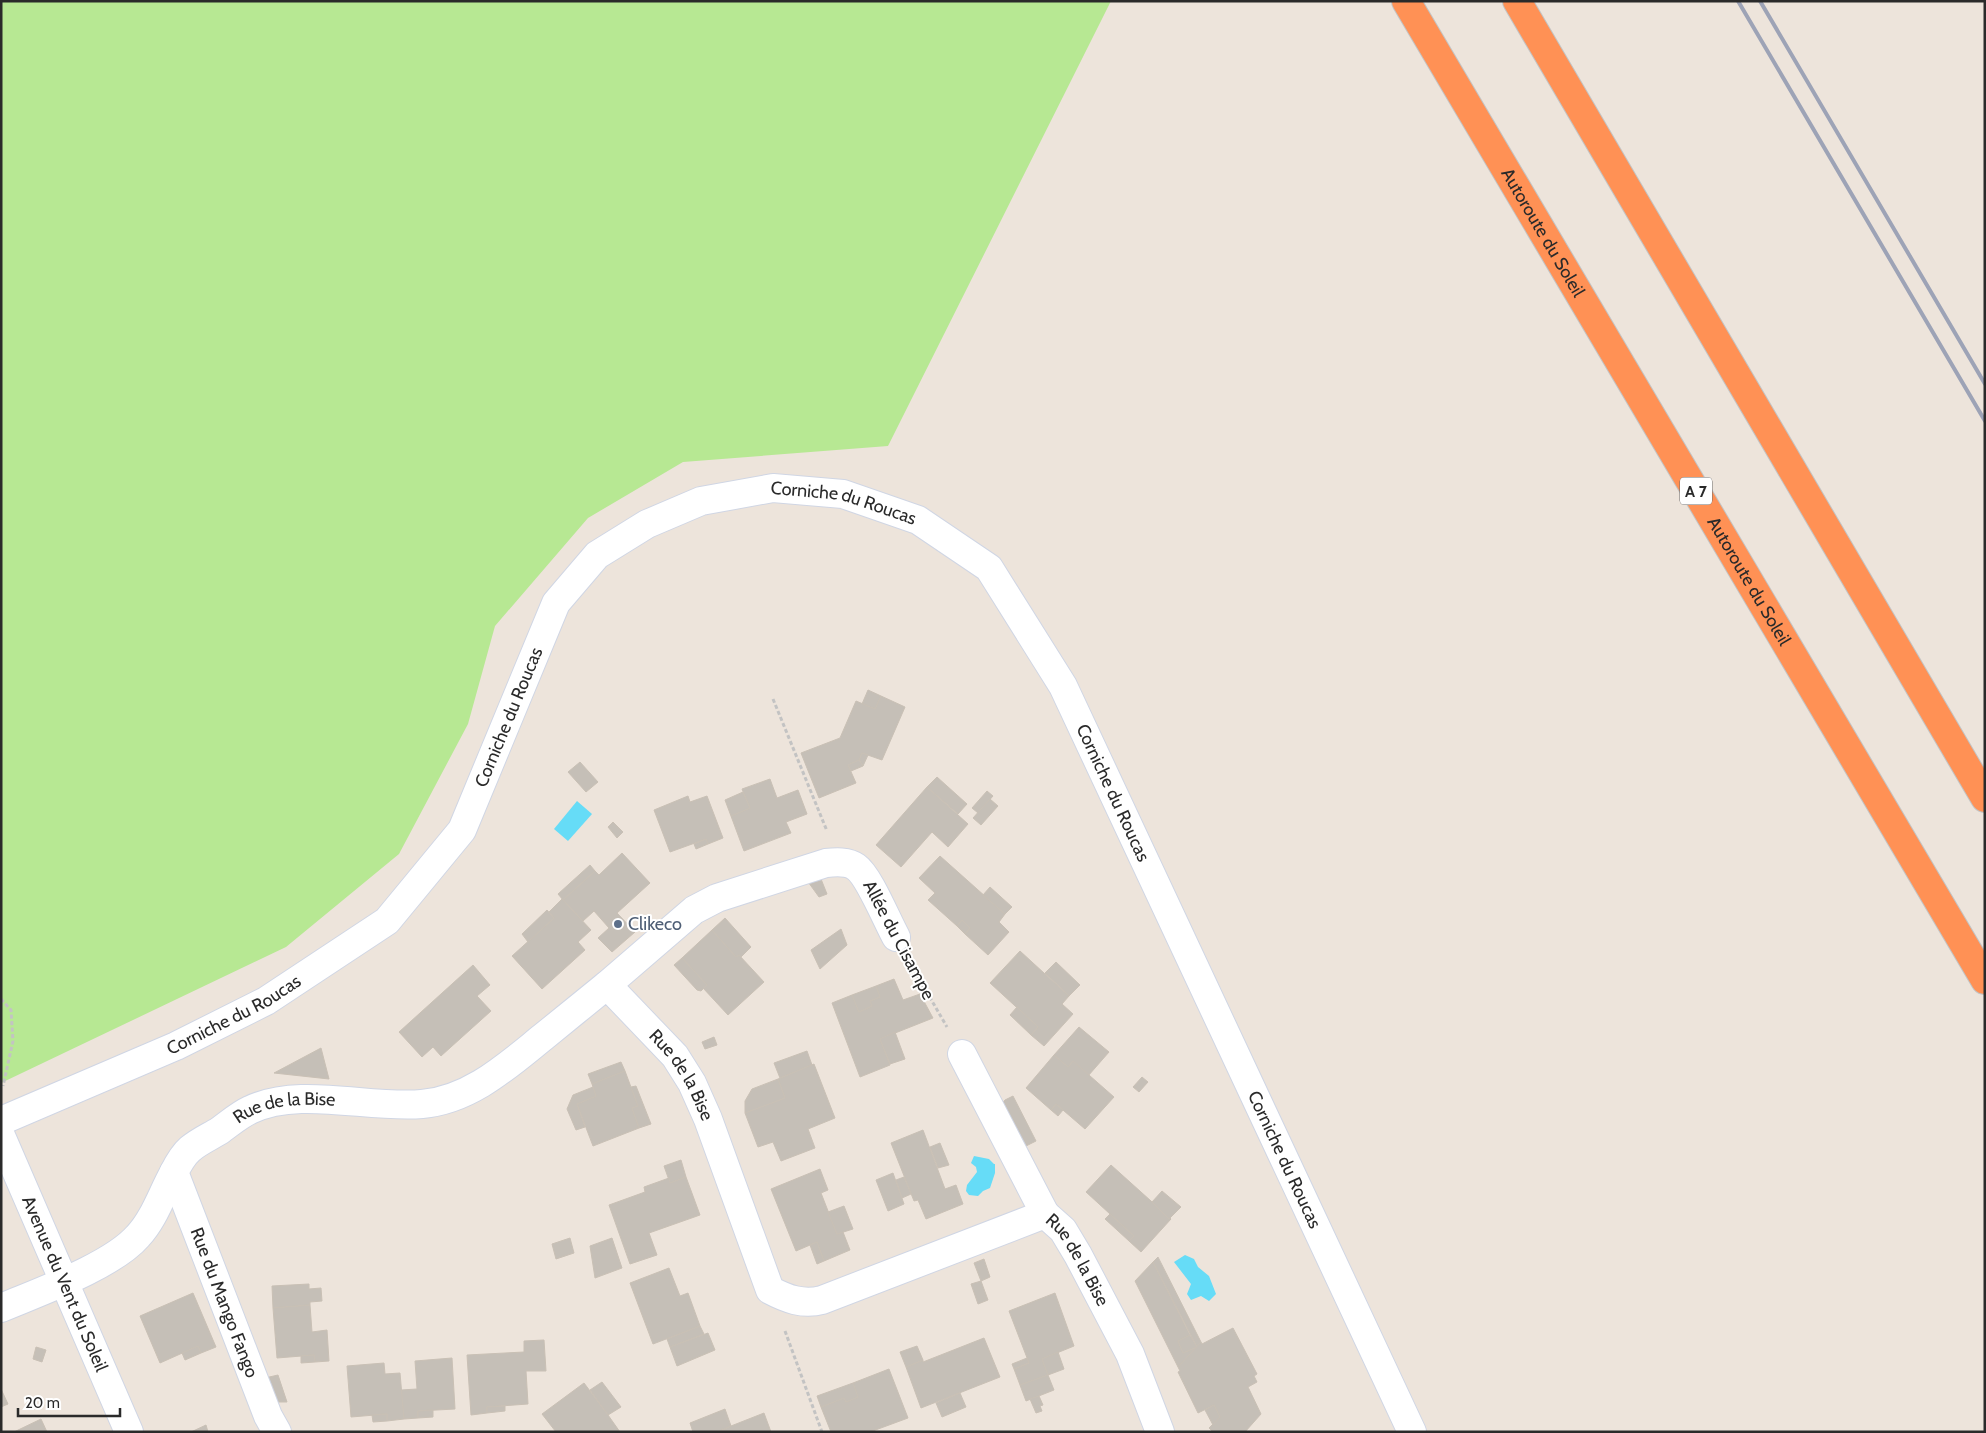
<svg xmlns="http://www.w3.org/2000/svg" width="1986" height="1433" font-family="Cabin,sans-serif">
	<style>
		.green { fill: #b7e893 }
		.water { fill: #66dcf7 }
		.building { fill: #c5bfb7; stroke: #c9c0b5 }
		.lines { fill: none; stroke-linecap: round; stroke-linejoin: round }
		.street-casing { stroke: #d0d6e4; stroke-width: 30 }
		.secondary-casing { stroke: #d0d6e4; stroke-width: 30 }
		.highway-casing { stroke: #c3c3c3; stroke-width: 30 }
		.path { stroke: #c3c3c3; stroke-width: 3; stroke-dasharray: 4 2.5; stroke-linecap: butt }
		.street { stroke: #fff; stroke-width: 28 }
		.secondary { stroke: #fff; stroke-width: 28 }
		.highway { stroke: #ff9155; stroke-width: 28 }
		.rail { stroke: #9da3b6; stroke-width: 4 }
		.service-dot { fill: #5c6f8a; stroke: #fff; stroke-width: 2 }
		.labels { text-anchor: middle; stroke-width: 4; stroke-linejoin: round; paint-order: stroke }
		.shield { fill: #fff; stroke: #6a6a6a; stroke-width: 1 }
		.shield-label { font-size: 16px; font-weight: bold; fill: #2a2a2a }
		.street-label { font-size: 18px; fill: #2a2a2a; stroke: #fff }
		.service-label { font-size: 18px; fill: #4e5e75; stroke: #fff; text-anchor: start }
	</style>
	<rect width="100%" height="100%" fill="#ede4db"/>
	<!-- green -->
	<polygon class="green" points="1,1 1111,1 888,446 683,462 588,518 495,626 468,724 399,854 286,947 1,1083"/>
	<!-- water -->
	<g class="water">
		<polygon points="577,801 592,814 568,841 554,829"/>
		<polygon points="974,1156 989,1159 994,1164 995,1164 995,1173 990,1188 983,1191 978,1196 969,1195 966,1191 967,1185 977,1172 976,1167 971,1163"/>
		<polygon points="1185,1255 1194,1259 1198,1267 1209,1276 1216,1294 1209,1301 1201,1296 1191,1300 1187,1294 1191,1284 1174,1262"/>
	</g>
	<!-- building -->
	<g class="building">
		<polygon points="868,690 881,696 875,709 862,704"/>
		<polygon points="881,696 905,707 882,760 862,753 859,760 848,765 856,783 819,798 801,753 840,738 856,701 875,709"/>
		<polygon points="862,753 868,755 863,766 859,760"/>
		<polygon points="859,760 863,766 851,771 848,765"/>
		<polygon points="580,762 598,782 586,792 568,772"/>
		<polygon points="937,777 967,804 958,814 927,787"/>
		<polygon points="770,779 777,798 798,790 807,814 786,822 791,833 744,851 731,816 750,808 742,789"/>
		<polygon points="927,787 968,824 948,847 932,832 901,867 876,845"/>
		<polygon points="987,791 993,796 978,813 972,808"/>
		<polygon points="743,792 750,808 731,816 725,800"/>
		<polygon points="688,796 690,802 707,796 723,838 708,844 706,839 670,852 654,810"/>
		<polygon points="990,799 998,806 981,825 973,818"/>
		<polygon points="613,822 623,832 617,838 608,827"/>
		<polygon points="706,839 708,844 696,849 694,844"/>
		<polygon points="622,853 650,883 617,913 635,932 612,952 598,938 609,928 594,911 583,921 563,900 595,871 599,875"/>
		<polygon points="940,856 1005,914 999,922 1009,932 988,955 965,934 970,928 962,920 957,926 928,900 935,893 919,878"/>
		<polygon points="590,865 595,871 563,900 558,894"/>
		<polygon points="819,874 827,894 819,897 806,879"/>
		<polygon points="990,887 1012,907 1005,914 983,895"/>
		<polygon points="562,899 591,930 578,942 585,950 542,989 512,956 554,918 549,912"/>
		<polygon points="547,910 554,918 528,942 522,934"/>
		<polygon points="725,918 751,947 741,957 739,955 736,957 712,930"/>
		<polygon points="962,920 970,928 965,934 957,926"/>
		<polygon points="841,929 847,945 820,969 811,950"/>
		<polygon points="712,930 736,957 739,955 764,982 728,1015 703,988 707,985 682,958"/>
		<polygon points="1020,951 1069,996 1062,1004 1073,1014 1044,1046 1031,1035 1038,1027 990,983"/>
		<polygon points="682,958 707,985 701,991 697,990 674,965"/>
		<polygon points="1056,962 1080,985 1069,996 1045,973"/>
		<polygon points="473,965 490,985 477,996 491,1011 441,1056 433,1047 422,1057 399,1032"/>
		<polygon points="894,979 903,1000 920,994 933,1018 880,1039 890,1065 860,1077 832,1003 852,995 859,1012 872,1006 870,1001 880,997 876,986"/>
		<polygon points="876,986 880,997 870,1001 872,1006 859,1012 852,995"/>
		<polygon points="1017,1007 1038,1027 1031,1035 1010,1015"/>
		<polygon points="1079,1027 1109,1052 1088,1076 1073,1061 1068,1067 1054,1055"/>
		<polygon points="895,1032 905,1059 890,1064 880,1039"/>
		<polygon points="714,1037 717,1045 705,1049 702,1042"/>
		<polygon points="321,1048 329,1079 274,1073"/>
		<polygon points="807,1051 812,1065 780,1078 774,1063"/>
		<polygon points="1054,1055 1068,1067 1073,1061 1114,1097 1085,1129 1056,1104 1051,1110 1026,1088"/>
		<polygon points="621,1062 625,1071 592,1084 588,1074"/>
		<polygon points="814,1064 835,1118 808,1129 815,1148 781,1161 773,1142 758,1147 745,1113 785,1098 778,1079"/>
		<polygon points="625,1071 638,1106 632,1108 639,1128 593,1146 577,1104 596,1096 592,1084"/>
		<polygon points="1142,1077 1148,1082 1139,1092 1133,1087"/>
		<polygon points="778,1079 785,1098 745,1113 745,1101 752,1089"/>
		<polygon points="636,1086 651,1124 639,1128 632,1108 638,1106 631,1087"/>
		<polygon points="593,1087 596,1096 577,1104 585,1127 576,1130 567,1109 573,1095"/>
		<polygon points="1013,1096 1036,1141 1020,1149 998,1108 1005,1100"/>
		<polygon points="1056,1104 1063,1110 1058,1116 1051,1110"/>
		<polygon points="923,1130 945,1189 956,1185 963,1204 926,1219 918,1200 914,1201 891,1143"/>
		<polygon points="940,1143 949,1165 938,1168 930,1147"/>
		<polygon points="681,1160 686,1177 670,1183 664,1166"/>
		<polygon points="1111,1165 1171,1219 1141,1252 1129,1241 1134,1236 1086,1192"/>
		<polygon points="820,1169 828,1190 821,1193 837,1234 843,1232 850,1250 824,1261 817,1242 796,1251 771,1189"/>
		<polygon points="893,1173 904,1204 888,1211 876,1180"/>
		<polygon points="686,1177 700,1215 649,1233 657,1255 630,1264 609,1205 645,1192 644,1187 669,1178 670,1183"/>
		<polygon points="904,1177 911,1194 902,1198 896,1180"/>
		<polygon points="1162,1191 1181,1207 1169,1219 1152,1202"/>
		<polygon points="844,1206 853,1229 837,1234 828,1212"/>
		<polygon points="1110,1214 1134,1236 1129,1241 1105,1219"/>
		<polygon points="570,1238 574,1253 556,1259 552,1244"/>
		<polygon points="612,1238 622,1268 595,1278 590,1246"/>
		<polygon points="817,1242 824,1261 817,1264 810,1245"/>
		<polygon points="1158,1257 1201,1342 1197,1347 1153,1262"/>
		<polygon points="984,1259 990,1277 981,1281 974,1263"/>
		<polygon points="1153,1262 1190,1335 1178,1341 1183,1353 1197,1347 1178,1367 1135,1281"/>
		<polygon points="669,1268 680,1296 688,1293 700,1326 653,1344 630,1283"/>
		<polygon points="981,1281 988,1300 978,1304 971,1284"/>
		<polygon points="309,1284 309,1289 321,1288 322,1301 310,1302 310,1305 273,1308 272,1286"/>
		<polygon points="193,1293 216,1347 201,1353 198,1346 160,1363 140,1316"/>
		<polygon points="1055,1293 1074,1346 1042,1359 1048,1375 1020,1385 1014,1369 1029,1363 1009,1311"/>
		<polygon points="310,1305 312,1332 327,1330 329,1361 315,1362 314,1355 277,1358 273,1308"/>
		<polygon points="700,1326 704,1334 670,1347 667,1339"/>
		<polygon points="1233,1328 1257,1374 1254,1376 1257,1382 1248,1387 1261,1414 1245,1432 1213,1432 1209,1428 1220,1417 1214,1405 1198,1413 1178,1372 1180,1371 1178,1367 1201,1342 1202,1344"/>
		<polygon points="708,1333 715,1350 677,1366 670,1347"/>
		<polygon points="1190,1335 1197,1347 1183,1353 1178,1341"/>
		<polygon points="984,1338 1000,1377 921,1408 906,1367 923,1360 923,1362"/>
		<polygon points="544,1340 546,1371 526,1371 528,1404 487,1407 487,1413 471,1415 467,1355 524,1352 524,1341"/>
		<polygon points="198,1346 201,1353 185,1360 182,1353"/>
		<polygon points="917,1346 923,1360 906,1367 900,1352"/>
		<polygon points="36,1347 46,1350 42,1362 33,1359"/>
		<polygon points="1058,1352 1064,1369 1048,1375 1042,1359"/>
		<polygon points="314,1355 315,1362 301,1363 301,1356"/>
		<polygon points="452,1358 455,1409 418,1411 418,1418 404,1419 401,1390 417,1389 415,1361"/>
		<polygon points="1027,1358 1029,1363 1014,1369 1012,1364"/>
		<polygon points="384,1363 385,1374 400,1373 404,1419 387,1421 387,1414 351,1417 347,1366"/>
		<polygon points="889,1369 908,1418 870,1432 831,1432 821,1407 844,1398 846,1402 858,1397 853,1383"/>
		<polygon points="278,1375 287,1402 276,1402 265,1378"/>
		<polygon points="1048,1375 1054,1390 1026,1401 1020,1385"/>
		<polygon points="602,1382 621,1407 608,1415 590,1390"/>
		<polygon points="584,1383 608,1415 620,1432 556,1432 542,1414"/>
		<polygon points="853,1383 858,1397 846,1402 844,1398 821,1407 817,1396"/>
		<polygon points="1,1389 8,1404 1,1407"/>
		<polygon points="960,1393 966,1407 942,1417 936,1403"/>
		<polygon points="1039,1396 1043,1405 1040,1406 1042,1411 1036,1413 1030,1399"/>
		<polygon points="1214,1405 1220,1417 1213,1425 1205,1410"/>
		<polygon points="505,1406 505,1411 487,1413 487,1407"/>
		<polygon points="725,1409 731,1426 718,1432 693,1432 690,1423"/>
		<polygon points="433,1410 433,1417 418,1418 418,1411"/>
		<polygon points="764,1413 771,1432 718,1432 731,1426"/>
		<polygon points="387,1414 387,1421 373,1422 372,1415"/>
		<polygon points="41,1419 47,1432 14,1432"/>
		<polygon points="206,1425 208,1432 191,1432"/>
	</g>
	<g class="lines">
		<!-- street casing -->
		<g class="street-casing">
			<g id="street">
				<path d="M 607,985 L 694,910 L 717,898 L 826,863 C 835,862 848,861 856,867 C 869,876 887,921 896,937"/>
				<polyline points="962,1054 1045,1214"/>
				<path id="s1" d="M 1,1136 L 129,1432"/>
				<path id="s2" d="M 174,1172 L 268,1416 L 277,1432"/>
				<path id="s3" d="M 1,1308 C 39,1292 112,1266 138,1236 C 154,1219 162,1194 173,1174 C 177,1166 183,1155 190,1149 C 198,1142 209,1137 219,1131 C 229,1124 239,1115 250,1110 C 299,1086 369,1109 422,1104 C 470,1100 507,1066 543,1037 C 564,1020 586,1002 607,985 L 675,1056 L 692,1083 L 708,1119 L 770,1290 C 787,1299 803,1305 822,1300 L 1045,1214 L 1063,1230 L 1078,1255 L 1130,1354 L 1160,1432"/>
			</g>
		</g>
		<!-- secondary casing -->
		<g class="secondary-casing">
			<g id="secondary">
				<path id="s4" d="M 1,1121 L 176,1046 L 266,1001 L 387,921 L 462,830 L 556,603 L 597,555 L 647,524 L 701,501 L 773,488 L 843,494 L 918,520 L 989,568 L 1063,686 L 1412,1432"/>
			</g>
		</g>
		<!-- highway casing -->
		<g class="highway-casing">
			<g id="highway">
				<path id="s5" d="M 1406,1 L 1985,980"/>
				<polyline points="1517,1 1985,798"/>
			</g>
		</g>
		<!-- path -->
		<g class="path">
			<polyline points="773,699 827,831"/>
			<polyline points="910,963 947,1027"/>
			<polyline points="1,999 11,1010 13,1041 3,1086"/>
			<polyline points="785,1331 822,1432"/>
		</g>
		<!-- street -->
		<use href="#street" class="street"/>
		<!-- secondary -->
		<use href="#secondary" class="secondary"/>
		<!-- highway -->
		<use href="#highway" class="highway"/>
		<!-- rail -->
		<g class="rail">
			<polyline points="1738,1 1985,421"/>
			<polyline points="1760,1 1985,384"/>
		</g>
	</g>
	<!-- markers -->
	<circle class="service-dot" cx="618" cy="924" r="5"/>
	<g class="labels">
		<!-- shield labels -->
		<rect class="shield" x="1680" y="477.5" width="32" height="27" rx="4"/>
		<g class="shield-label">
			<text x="1696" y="497">A 7</text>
		</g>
		<!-- street labels -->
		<g class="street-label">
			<text dy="6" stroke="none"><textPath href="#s5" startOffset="269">Autoroute du Soleil</textPath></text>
			<text dy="6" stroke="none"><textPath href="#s4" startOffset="1126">Corniche du Roucas</textPath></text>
			<text dy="6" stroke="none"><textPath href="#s5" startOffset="674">Autoroute du Soleil</textPath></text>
			<text dy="6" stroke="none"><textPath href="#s4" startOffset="676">Corniche du Roucas</textPath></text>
			<text dy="6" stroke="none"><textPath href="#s4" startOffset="1546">Corniche du Roucas</textPath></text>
			<text transform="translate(899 940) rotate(62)" y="6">Allée du Cisampe</text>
			<text dy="6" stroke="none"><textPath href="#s4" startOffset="256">Corniche du Roucas</textPath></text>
			<text dy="6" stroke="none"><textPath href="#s3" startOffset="844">Rue de la Bise</textPath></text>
			<text dy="6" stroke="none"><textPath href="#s3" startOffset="364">Rue de la Bise</textPath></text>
			<text dy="6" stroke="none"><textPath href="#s4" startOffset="1951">Corniche du Roucas</textPath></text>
			<text dy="6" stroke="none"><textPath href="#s3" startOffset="1428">Rue de la Bise</textPath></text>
			<text dy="6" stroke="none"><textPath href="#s1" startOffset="161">Avenue du Vent du Soleil</textPath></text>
			<text dy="6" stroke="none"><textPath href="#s2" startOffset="140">Rue du Mango Fango</textPath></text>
		</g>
		<!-- service labels -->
		<g class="service-label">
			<text x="628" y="930">Clikeco</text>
		</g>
	</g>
	<!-- border -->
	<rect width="1986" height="1433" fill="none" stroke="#2a2a2a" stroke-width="5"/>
	<!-- scale -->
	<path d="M18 1408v8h102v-8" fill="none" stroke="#2a2a2a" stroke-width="2.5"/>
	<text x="25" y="1408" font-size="15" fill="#2a2a2a" stroke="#ffffff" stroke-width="4" paint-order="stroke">20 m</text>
</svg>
